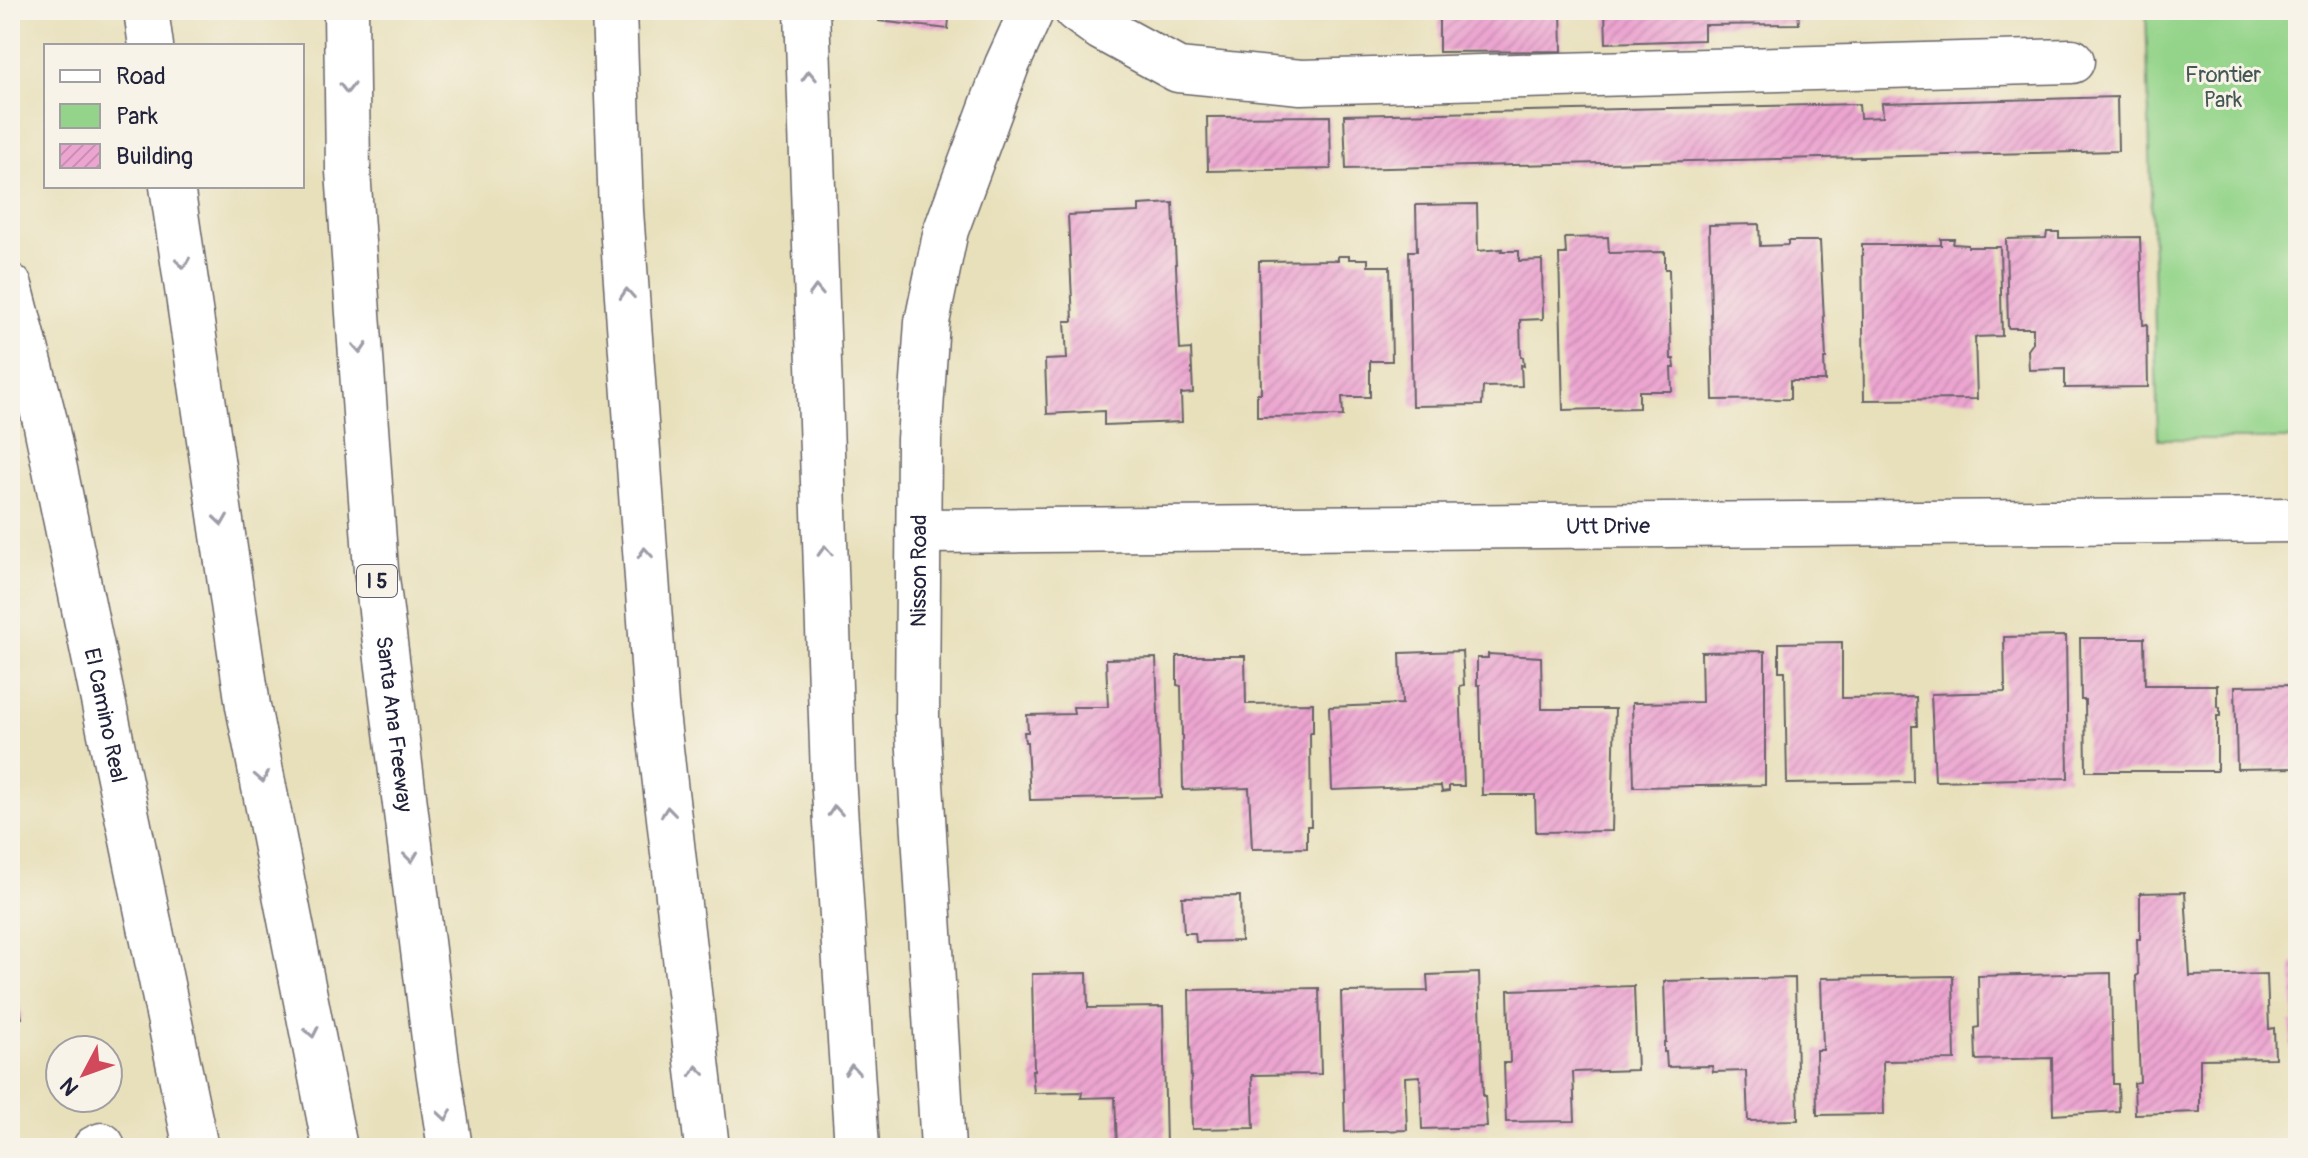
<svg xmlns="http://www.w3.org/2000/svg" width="2308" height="1158" font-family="Pangolin,sans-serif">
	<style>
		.green { fill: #94d48a; stroke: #5b7b62; stroke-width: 2 }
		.building { fill: url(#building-hatch) }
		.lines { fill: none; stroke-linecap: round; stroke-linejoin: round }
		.minor-casing { stroke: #676468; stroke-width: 47 }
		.major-casing { stroke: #676468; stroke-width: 47 }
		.highway-casing { stroke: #676468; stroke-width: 47 }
		.minor { stroke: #fff; stroke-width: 44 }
		.major { stroke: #fff; stroke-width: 44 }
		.highway { stroke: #fff; stroke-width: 44 }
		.oneway { stroke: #9c9ca7 }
		.labels { text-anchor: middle; stroke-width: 6; stroke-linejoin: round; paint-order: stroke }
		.shield { fill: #f7f3e8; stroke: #62616f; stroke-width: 2 }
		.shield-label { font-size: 20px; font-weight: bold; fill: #22223b }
		.park-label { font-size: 22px; fill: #445753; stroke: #f7f3e8 }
		.street-label { font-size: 22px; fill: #22223b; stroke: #f7f3e8 }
	</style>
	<defs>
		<pattern id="building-hatch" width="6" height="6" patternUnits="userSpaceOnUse" patternTransform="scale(2)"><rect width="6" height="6" fill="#eca5d0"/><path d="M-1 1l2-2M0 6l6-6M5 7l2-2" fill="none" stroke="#ca8eb4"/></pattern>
	</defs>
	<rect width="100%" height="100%" fill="#f7f3e8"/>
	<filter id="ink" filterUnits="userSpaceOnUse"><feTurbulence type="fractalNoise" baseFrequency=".0125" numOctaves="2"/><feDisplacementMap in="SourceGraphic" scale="16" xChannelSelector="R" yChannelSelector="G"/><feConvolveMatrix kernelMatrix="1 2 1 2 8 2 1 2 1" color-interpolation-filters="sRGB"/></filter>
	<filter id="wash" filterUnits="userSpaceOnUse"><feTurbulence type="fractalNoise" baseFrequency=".006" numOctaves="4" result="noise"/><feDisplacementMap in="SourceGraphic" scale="32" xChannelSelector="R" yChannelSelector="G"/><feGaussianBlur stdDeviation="1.8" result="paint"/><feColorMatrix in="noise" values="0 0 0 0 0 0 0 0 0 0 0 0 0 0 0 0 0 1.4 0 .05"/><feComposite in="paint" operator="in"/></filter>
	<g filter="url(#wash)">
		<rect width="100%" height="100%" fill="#e8e0bb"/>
		<!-- green -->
		<polygon class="green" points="2146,10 2298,10 2298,439 2158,439"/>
		<g id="blocks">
			<!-- building -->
			<g class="building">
				<polygon points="880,10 950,10 948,29 879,21"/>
				<polygon points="1439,10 1561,10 1562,51 1439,52"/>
				<polygon points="1605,10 1798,10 1799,24 1704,25 1704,40 1606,43"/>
				<polygon points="2117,97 2118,151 1346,169 1344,115 1859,104 1860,118 1883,117 1882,103"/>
				<polygon points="1330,116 1331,169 1208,171 1207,117"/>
				<polygon points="1173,203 1180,350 1191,349 1193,393 1181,394 1182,422 1104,425 1104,411 1047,414 1045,360 1067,359 1065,321 1073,321 1068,215 1139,212 1139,205"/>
				<polygon points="1477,204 1478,251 1502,249 1501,251 1519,251 1519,261 1542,260 1543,319 1520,320 1521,357 1523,357 1524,366 1521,365 1522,386 1483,387 1482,405 1412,406 1409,251 1417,251 1416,205"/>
				<polygon points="1759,224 1760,246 1788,245 1788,241 1820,241 1826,359 1824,359 1825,381 1790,381 1790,399 1713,400 1709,225"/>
				<polygon points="2047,232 2059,232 2059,238 2140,237 2143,325 2147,324 2148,387 2065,388 2065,369 2029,370 2028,350 2033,343 2033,328 2008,328 2006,239 2046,238"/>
				<polygon points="1608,237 1609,253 1665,252 1665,269 1669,269 1671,359 1674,359 1675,368 1671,368 1672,391 1639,391 1639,408 1563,410 1559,254 1566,254 1565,238"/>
				<polygon points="1941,239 1954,239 1953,244 1968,245 1968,247 2000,247 2002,336 1975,337 1977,399 1864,400 1862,245 1941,245"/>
				<polygon points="1338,256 1349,256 1349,259 1368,259 1368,266 1390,266 1392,361 1370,361 1370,397 1342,397 1343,416 1257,417 1257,393 1261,393 1259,261 1338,260"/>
				<polygon points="2066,636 2068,778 1935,781 1931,694 2005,692 2004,637"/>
				<polygon points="2080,638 2144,638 2145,685 2217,685 2217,707 2220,708 2220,716 2217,716 2217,771 2086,771 2085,700 2081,700"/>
				<polygon points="1842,642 1842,698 1916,697 1917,726 1912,726 1913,782 1787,784 1785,671 1779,671 1779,643"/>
				<polygon points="1462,651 1464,685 1460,686 1464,786 1449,786 1449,791 1442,792 1441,786 1332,790 1329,707 1402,704 1400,653"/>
				<polygon points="1765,651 1765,785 1634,787 1632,703 1702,702 1701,652"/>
				<polygon points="1488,654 1541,657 1542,709 1615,709 1612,831 1536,832 1535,795 1482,795 1480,685 1477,685 1477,658 1488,658"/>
				<polygon points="1177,656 1245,656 1246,704 1313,703 1313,733 1310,733 1311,826 1307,826 1307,848 1252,849 1249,788 1183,790 1181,686 1177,685"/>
				<polygon points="1156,658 1161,797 1030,800 1027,742 1025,742 1024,732 1028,732 1027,715 1074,714 1073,707 1108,707 1106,659"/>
				<polygon points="2298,685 2298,768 2237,769 2235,686"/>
				<polygon points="2185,892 2190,976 2267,974 2269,1029 2274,1028 2275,1058 2200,1059 2200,1112 2135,1114 2134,1083 2140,1082 2136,976 2138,975 2137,939 2140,939 2140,893"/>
				<polygon points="1240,896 1241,941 1196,942 1195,933 1184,933 1182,897"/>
				<polygon points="10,960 22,1018 10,1020"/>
				<polygon points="2292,963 2298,963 2298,1050 2291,1050 2290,1022 2294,1022"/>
				<polygon points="1087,973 1088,1008 1163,1007 1166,1147 1117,1147 1115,1097 1081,1098 1082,1092 1034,1093 1032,1070 1034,1070 1032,974"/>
				<polygon points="1479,973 1483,1096 1485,1096 1487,1127 1422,1129 1420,1076 1405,1077 1407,1130 1345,1132 1341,992 1428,991 1427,975"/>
				<polygon points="2111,973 2113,1084 2118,1084 2119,1111 2053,1115 2052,1058 1976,1060 1975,1028 1979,1027 1978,976"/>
				<polygon points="1953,976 1955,1060 1883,1061 1884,1114 1817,1115 1816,1050 1823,1050 1821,978"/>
				<polygon points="1795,978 1798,1120 1748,1121 1746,1071 1713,1072 1712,1066 1667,1067 1666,1052 1664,1052 1664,1042 1666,1042 1664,981"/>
				<polygon points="1634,986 1637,1070 1573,1072 1575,1121 1506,1122 1504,1063 1510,1063 1508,990"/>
				<polygon points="1319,988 1321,1074 1252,1075 1254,1128 1192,1129 1189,990"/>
			</g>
		</g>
	</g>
	<g filter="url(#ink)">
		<use href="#blocks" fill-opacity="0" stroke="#676468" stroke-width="2"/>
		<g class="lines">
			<!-- minor casing -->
			<g class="minor-casing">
				<g id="minor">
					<polyline points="1076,10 1101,28 1178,70 1301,82 2072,61"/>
					<path id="s1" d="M 918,531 L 2298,520"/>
					<polyline points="95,1148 102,1145"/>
					<path id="s2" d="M 943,1148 L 917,717 L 919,439 L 927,322 L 946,230 L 1007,65 L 1032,10"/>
				</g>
			</g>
			<!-- major casing -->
			<g class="major-casing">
				<g id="major">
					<path id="s3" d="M 10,286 L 45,421 L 196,1148"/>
				</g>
			</g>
			<!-- highway casing -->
			<g class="highway-casing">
				<g id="highway">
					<polyline points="146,10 151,46"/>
					<path id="s4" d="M 346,10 L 348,171 L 376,570 L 437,1063 L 450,1148"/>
					<polyline points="614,10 621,211 656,705 707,1148"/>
					<polyline points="807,10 833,776 857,1148"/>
					<polyline points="172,186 248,706 335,1148"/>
				</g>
			</g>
			<!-- minor -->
			<use href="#minor" class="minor"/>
			<!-- major -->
			<use href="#major" class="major"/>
			<!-- highway -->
			<use href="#highway" class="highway"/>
		</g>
		<!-- one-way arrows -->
		<defs><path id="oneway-chevron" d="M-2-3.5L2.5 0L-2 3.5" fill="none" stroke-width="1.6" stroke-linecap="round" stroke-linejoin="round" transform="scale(2)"/></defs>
		<g class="oneway">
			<use href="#oneway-chevron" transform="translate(809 76) rotate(-92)"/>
			<use href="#oneway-chevron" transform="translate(347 88) rotate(90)"/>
			<use href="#oneway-chevron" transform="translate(183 263) rotate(82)"/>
			<use href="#oneway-chevron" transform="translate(816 291) rotate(-92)"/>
			<use href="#oneway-chevron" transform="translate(627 294) rotate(-94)"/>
			<use href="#oneway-chevron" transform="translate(360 348) rotate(86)"/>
			<use href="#oneway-chevron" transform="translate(221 520) rotate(82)"/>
			<use href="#oneway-chevron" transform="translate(825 551) rotate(-92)"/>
			<use href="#oneway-chevron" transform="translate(645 553) rotate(-94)"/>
			<use href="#oneway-chevron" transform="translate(262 777) rotate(79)"/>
			<use href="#oneway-chevron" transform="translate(835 811) rotate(-94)"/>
			<use href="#oneway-chevron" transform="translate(668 812) rotate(-96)"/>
			<use href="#oneway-chevron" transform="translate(411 857) rotate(83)"/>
			<use href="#oneway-chevron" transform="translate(312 1032) rotate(79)"/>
			<use href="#oneway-chevron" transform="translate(852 1070) rotate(-94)"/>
			<use href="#oneway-chevron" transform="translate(697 1071) rotate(-96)"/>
			<use href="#oneway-chevron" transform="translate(445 1115) rotate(81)"/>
		</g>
	</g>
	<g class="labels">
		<!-- shield labels -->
		<rect class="shield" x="357" y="565" width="40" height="32" rx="6"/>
		<g class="shield-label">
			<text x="377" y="588">I 5</text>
		</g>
		<!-- park labels -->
		<g class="park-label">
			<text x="2223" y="82">Frontier<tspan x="2223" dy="25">Park</tspan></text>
		</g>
		<!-- street labels -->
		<g class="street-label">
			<text dy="8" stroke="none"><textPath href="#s1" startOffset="690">Utt Drive</textPath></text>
			<text dy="8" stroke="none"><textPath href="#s2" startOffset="578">Nisson Road</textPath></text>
			<text dy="8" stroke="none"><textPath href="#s3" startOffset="440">El Camino Real</textPath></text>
			<text dy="8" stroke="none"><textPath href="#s4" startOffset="716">Santa Ana Freeway</textPath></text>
		</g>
	</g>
	<!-- margin -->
	<rect width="2308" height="1158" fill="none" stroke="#f7f3e8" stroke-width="40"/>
	<!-- legend -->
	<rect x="44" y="44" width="260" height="144" fill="#f7f3e8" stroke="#a29fa3" stroke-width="2"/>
	<rect x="60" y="70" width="40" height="12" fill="#ffffff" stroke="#a29fa3" stroke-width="2"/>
	<text x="116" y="84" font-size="24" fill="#22223b">Road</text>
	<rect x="60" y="104" width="40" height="24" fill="#94d48a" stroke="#a29fa3" stroke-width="2"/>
	<text x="116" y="124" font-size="24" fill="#22223b">Park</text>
	<rect x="60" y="144" width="40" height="24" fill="url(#building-hatch)" stroke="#a29fa3" stroke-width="2"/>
	<text x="116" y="164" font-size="24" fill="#22223b">Building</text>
	<!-- north arrow -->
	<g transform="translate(84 1074) rotate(229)"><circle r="38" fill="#f7f3e8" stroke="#a29fa3" stroke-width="2"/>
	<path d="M0-6L14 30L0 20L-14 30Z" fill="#d1495b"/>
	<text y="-12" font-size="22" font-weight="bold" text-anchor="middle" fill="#22223b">N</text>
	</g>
</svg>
